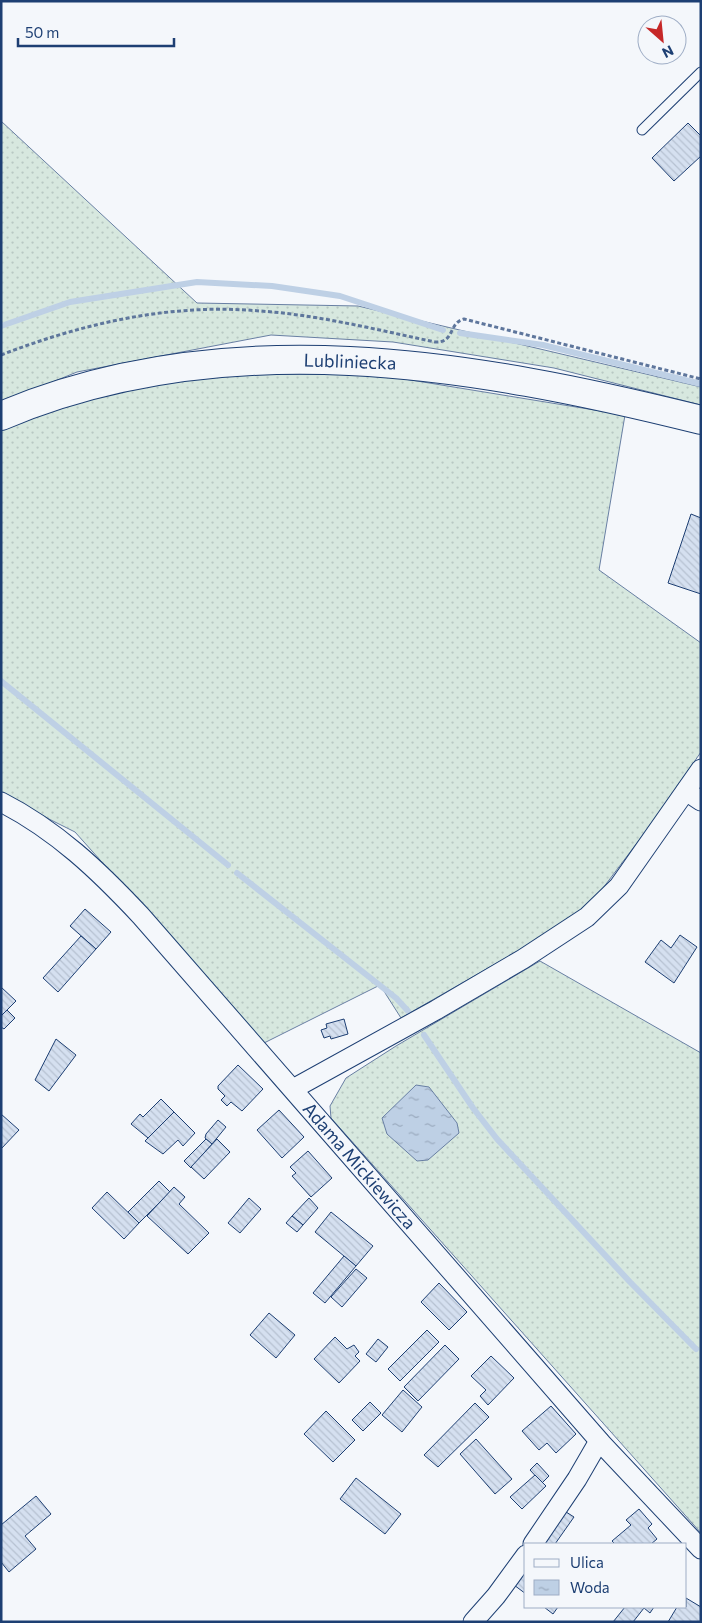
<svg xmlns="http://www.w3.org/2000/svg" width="702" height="1623" font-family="Commissioner,sans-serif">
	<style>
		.grass { fill: url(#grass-dots); stroke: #687fa3 }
		.water { fill: url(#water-ripples); stroke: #687fa3 }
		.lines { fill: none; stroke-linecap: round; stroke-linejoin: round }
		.stream { stroke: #bed0e5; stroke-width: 6 }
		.building { fill: url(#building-back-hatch); stroke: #1d3f73 }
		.lane-casing { stroke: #1d3f73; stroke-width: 11 }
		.street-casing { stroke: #1d3f73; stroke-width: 21 }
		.primary-casing { stroke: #1d3f73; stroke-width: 30 }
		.path { stroke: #5e769c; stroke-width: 3; stroke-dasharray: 4 2.5; stroke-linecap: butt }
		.lane { stroke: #f4f7fb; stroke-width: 9 }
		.street { stroke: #f4f7fb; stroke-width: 19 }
		.primary { stroke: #f4f7fb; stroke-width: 28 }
		.labels { text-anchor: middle; stroke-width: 4; stroke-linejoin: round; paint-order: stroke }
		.street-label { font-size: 18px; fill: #1d3f73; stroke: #f4f7fb }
	</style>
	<defs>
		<pattern id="grass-dots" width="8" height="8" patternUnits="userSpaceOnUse" patternTransform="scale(1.25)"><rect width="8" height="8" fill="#d7e8df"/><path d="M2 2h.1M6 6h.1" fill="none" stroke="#b8c8c3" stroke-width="1.8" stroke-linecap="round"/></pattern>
		<pattern id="water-ripples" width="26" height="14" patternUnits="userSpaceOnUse" patternTransform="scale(1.25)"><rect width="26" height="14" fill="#bed0e5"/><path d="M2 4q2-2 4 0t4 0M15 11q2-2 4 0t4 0" fill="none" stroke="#9aaabe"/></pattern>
		<pattern id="building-back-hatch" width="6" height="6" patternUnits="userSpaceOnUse" patternTransform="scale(1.25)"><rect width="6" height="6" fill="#d5e0f0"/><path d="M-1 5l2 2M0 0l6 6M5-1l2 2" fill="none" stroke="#b6c1d1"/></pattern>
	</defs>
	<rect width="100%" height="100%" fill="#f4f7fb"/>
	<!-- grass -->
	<g class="grass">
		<polygon points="1,121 197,303 358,306 701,387 701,405 554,368 393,342 271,335 77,372 1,403"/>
		<polygon points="206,374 374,374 625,415 599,570 701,643 701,752 649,827 591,904 544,936 401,1018 380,985 264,1043 75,832 1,795 1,427 34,411"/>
		<polygon points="540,961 701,1053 701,1533 331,1118 330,1106 346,1078 396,1046"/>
	</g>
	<!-- water -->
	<polygon class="water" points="416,1085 429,1087 457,1123 459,1133 428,1160 417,1161 387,1134 382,1118"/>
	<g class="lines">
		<!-- stream -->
		<g class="stream">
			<polyline points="1,326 70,302 197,282 272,286 340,296 443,330"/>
			<polyline points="460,333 543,345 701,384"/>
			<polyline points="1,681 228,865"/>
			<polyline points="237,873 396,998 408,1011"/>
			<polyline points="424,1035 473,1108 497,1139 630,1282 696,1349"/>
		</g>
	</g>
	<!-- building -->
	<g class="building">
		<polygon points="688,123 701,136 701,156 674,181 652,158"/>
		<polygon points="691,514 701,518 701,594 668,583"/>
		<polygon points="85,909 111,932 96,949 70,926"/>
		<polygon points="680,935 697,947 674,983 645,962 661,940 671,948"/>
		<polygon points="81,936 96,949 58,992 43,978"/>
		<polygon points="1,987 16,1001 1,1016"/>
		<polygon points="7,1010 15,1018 4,1029 1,1027 1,1016"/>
		<polygon points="344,1019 348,1034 331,1039 330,1036 324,1038 321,1030 327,1028 326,1024"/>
		<polygon points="56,1039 76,1055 49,1091 35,1080"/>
		<polygon points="238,1065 263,1089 242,1111 231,1102 227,1106 221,1100 225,1096 218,1089 218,1086"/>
		<polygon points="161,1099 174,1112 148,1138 131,1124 140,1114 143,1117"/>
		<polygon points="279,1110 304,1137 282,1158 257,1130"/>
		<polygon points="174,1112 195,1133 183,1146 178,1140 163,1154 145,1141"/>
		<polygon points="1,1114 19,1130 1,1149"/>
		<polygon points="218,1120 226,1127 212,1144 205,1138 206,1134"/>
		<polygon points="206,1139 212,1144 191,1168 184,1161"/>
		<polygon points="217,1139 230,1152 204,1179 191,1167"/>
		<polygon points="308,1151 332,1178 311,1197 292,1176 296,1173 290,1167"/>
		<polygon points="159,1181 170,1192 139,1223 128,1212"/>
		<polygon points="174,1187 185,1197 179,1204 209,1233 188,1254 147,1216"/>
		<polygon points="107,1192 139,1223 124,1239 92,1208"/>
		<polygon points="249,1198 261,1209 240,1233 228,1223"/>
		<polygon points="309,1198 318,1208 303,1225 292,1216"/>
		<polygon points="331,1212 373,1246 356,1266 315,1232"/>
		<polygon points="292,1216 303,1225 297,1232 286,1223"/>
		<polygon points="344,1256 356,1266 325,1303 313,1293"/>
		<polygon points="356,1269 367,1278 342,1307 331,1297"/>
		<polygon points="439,1283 467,1312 449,1330 421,1302"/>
		<polygon points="269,1313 295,1335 276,1358 250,1335"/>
		<polygon points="427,1330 439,1342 400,1381 388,1369"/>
		<polygon points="335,1337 347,1349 354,1345 359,1352 355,1356 360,1361 339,1383 314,1359"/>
		<polygon points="378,1339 388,1347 376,1362 366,1354"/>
		<polygon points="445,1345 459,1359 418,1401 404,1387"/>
		<polygon points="491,1356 514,1378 488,1405 480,1396 486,1390 471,1376"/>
		<polygon points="403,1390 422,1407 402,1432 382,1415"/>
		<polygon points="370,1402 381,1413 363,1431 352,1420"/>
		<polygon points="475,1403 489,1417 438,1467 424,1455"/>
		<polygon points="551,1406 576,1434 556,1453 547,1443 539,1450 522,1431"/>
		<polygon points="326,1411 355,1440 333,1462 304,1434"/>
		<polygon points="476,1439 512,1479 495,1494 460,1454"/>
		<polygon points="537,1463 549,1476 542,1483 530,1470"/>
		<polygon points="535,1475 546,1486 522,1509 510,1497"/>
		<polygon points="356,1478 401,1514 385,1534 340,1499"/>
		<polygon points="36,1496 51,1514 25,1536 36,1549 9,1572 1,1562 1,1525"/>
		<polygon points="639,1509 652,1524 648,1528 657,1539 651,1544 615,1544 612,1541 631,1525 626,1520"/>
		<polygon points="563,1510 574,1517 555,1544 538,1544"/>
		<polygon points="526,1562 526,1594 510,1582"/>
		<polygon points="686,1598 701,1607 701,1622 668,1622 677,1607 686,1607"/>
		<polygon points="544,1607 558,1607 553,1614"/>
		<polygon points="625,1607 654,1607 650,1613 644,1608 633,1622 613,1622"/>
	</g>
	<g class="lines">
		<!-- lane casing -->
		<g class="lane-casing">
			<polyline id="lane" points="642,130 701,72"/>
		</g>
		<!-- street casing -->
		<g class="street-casing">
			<g id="street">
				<polyline points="686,791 701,801"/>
				<path d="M 1,802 C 56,830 99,871 141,916 L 602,1444 L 701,1549"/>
				<polyline points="293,1089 436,1010 523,959 587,917 619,886 701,769"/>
				<polyline points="533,1544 577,1479 599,1441"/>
				<polyline points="473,1622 496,1596 526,1555"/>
			</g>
		</g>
		<!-- primary casing -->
		<g class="primary-casing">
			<path id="primary" d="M 1,416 C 225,321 473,363 701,420"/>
		</g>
		<!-- path -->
		<path class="path" d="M 1,355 C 84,323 171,303 260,311 C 319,315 378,330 435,342 C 455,343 448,323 464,319 L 701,379"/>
		<!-- lane -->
		<use href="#lane" class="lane"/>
		<!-- street -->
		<use href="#street" class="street"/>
		<!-- primary -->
		<use href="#primary" class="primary"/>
	</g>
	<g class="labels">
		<!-- street labels -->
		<g class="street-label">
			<text transform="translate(350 362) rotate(2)" y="6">Lubliniecka</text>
			<text transform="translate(359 1166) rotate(49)" y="6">Adama Mickiewicza</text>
		</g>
	</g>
	<!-- border -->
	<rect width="702" height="1623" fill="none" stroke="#1d3f73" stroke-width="5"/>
	<!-- legend -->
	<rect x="524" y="1543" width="162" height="65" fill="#f4f7fb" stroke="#9eadc5"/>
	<rect x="534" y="1559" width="25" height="8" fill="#f4f7fb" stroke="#9eadc5"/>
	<text x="570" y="1568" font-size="15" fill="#1d3f73">Ulica</text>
	<rect x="534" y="1580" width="25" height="15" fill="url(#water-ripples)" stroke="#9eadc5"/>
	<text x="570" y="1593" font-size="15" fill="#1d3f73">Woda</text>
	<!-- north arrow -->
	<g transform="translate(662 40) rotate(153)"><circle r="24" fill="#f4f7fb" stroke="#9eadc5"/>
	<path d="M0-4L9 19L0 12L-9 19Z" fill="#c62828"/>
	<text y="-8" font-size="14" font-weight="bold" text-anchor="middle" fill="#1d3f73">N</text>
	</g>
	<!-- scale -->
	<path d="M18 38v8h156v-8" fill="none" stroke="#1d3f73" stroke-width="2.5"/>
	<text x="25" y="38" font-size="15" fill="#1d3f73" stroke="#f4f7fb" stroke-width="4" paint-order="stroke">50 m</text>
</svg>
